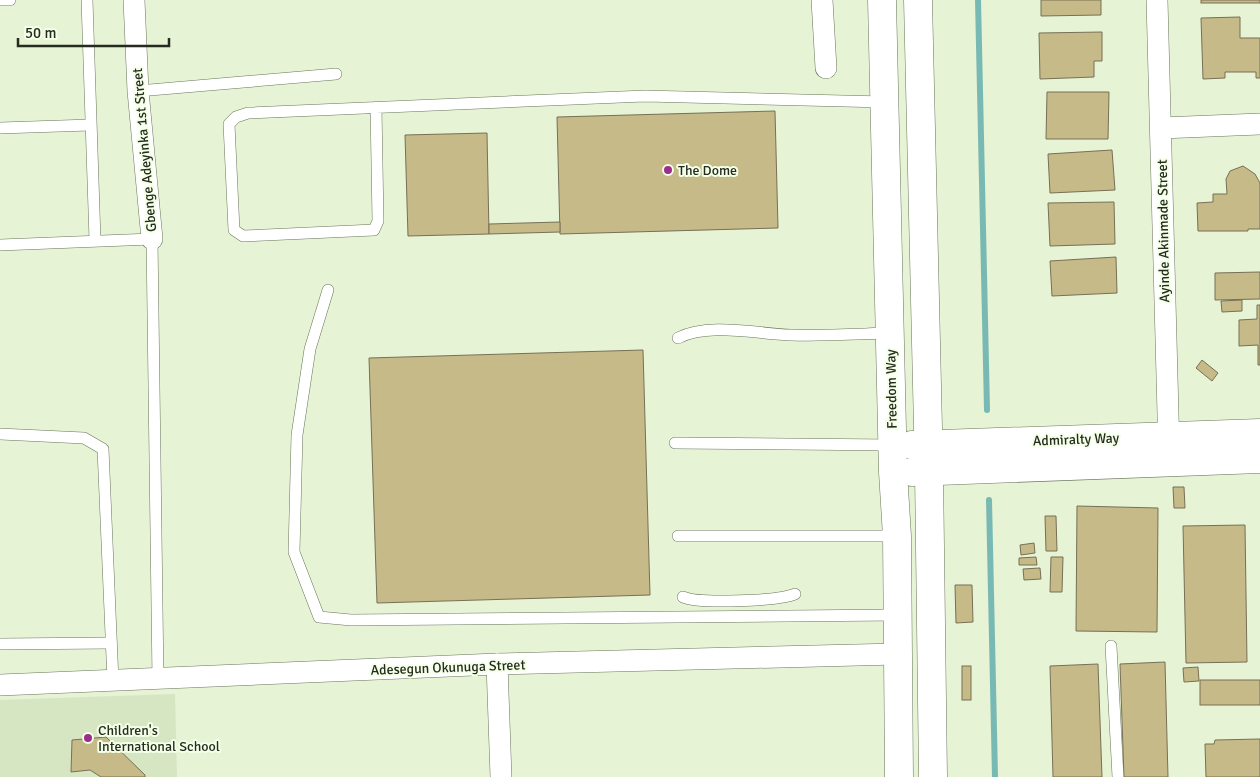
<svg xmlns="http://www.w3.org/2000/svg" width="1260" height="777" font-family="Signika,sans-serif">
	<style>
		.built { fill: #d6e6c3 }
		.lines { fill: none; stroke-linecap: round; stroke-linejoin: round }
		.stream { stroke: #78bab3; stroke-width: 6 }
		.building { fill: #c6ba88; stroke: #777055 }
		.lane-casing { stroke: #6a755b; stroke-width: 12 }
		.street-casing { stroke: #6a755b; stroke-width: 22 }
		.primary-casing { stroke: #6a755b; stroke-width: 29 }
		.lane { stroke: #fff; stroke-width: 11 }
		.street { stroke: #fff; stroke-width: 21 }
		.primary { stroke: #fff; stroke-width: 28 }
		.poi-dot { fill: #9c2d8c; stroke: #f4ffe7; stroke-width: 2 }
		.labels { text-anchor: middle; stroke-width: 4; stroke-linejoin: round; paint-order: stroke }
		.street-label { font-size: 14px; fill: #262b20; stroke: #f4ffe7 }
		.poi-label { font-size: 14px; fill: #262b20; stroke: #f4ffe7; text-anchor: start }
	</style>
	<rect width="100%" height="100%" fill="#e6f3d5"/>
	<!-- built -->
	<polygon class="built" points="175,694 177,777 0,777 0,700"/>
	<g class="lines">
		<!-- stream -->
		<g class="stream">
			<polyline points="978,0 987,410"/>
			<polyline points="989,500 995,777"/>
		</g>
	</g>
	<!-- building -->
	<g class="building">
		<polygon points="1041,0 1101,0 1101,15 1041,16"/>
		<rect x="1201" y="0" width="59" height="3"/>
		<polygon points="1240,17 1240,38 1260,38 1260,78 1256,78 1256,72 1225,72 1225,78 1203,79 1201,18"/>
		<polygon points="1102,32 1102,61 1094,61 1094,77 1040,79 1039,33"/>
		<polygon points="1047,92 1109,92 1108,139 1046,139"/>
		<polygon points="775,111 778,228 560,234 557,117"/>
		<polygon points="487,133 489,234 408,236 405,135"/>
		<polygon points="1112,150 1115,190 1050,193 1048,154"/>
		<polygon points="1243,166 1255,174 1260,183 1260,229 1248,229 1248,231 1198,231 1197,203 1213,202 1213,194 1227,194 1226,179 1230,171"/>
		<polygon points="1114,202 1115,244 1050,246 1048,203"/>
		<polygon points="560,222 560,232 489,234 489,224"/>
		<polygon points="1116,257 1117,293 1052,296 1050,261"/>
		<polygon points="1260,272 1260,299 1215,300 1215,273"/>
		<polygon points="1242,300 1242,311 1222,312 1221,301"/>
		<polygon points="1257,305 1260,305 1260,365 1258,365 1258,345 1239,346 1239,320 1257,319"/>
		<polygon points="643,350 650,595 377,603 369,358"/>
		<polygon points="1202,360 1218,373 1212,381 1196,368"/>
		<polygon points="1173,487 1184,487 1185,508 1174,508"/>
		<polygon points="1077,506 1158,508 1157,632 1076,631"/>
		<polygon points="1045,516 1056,516 1057,551 1046,551"/>
		<polygon points="1245,525 1247,662 1186,663 1183,526"/>
		<polygon points="1034,543 1035,553 1021,555 1020,545"/>
		<polygon points="1036,557 1037,565 1019,565 1019,558"/>
		<polygon points="1051,557 1063,557 1062,592 1050,592"/>
		<polygon points="1040,568 1041,579 1024,580 1023,569"/>
		<polygon points="955,585 972,585 973,622 956,623"/>
		<polygon points="1165,662 1168,777 1124,777 1120,664"/>
		<polygon points="1098,664 1102,777 1053,777 1050,666"/>
		<rect x="962" y="666" width="9" height="34"/>
		<polygon points="1198,667 1199,681 1184,682 1183,668"/>
		<rect x="1200" y="680" width="60" height="25"/>
		<polygon points="106,737 145,775 145,777 101,777 90,770 71,772 72,740"/>
		<polygon points="1260,739 1260,777 1206,777 1205,744 1214,744 1215,740"/>
	</g>
	<g class="lines">
		<!-- lane casing -->
		<g class="lane-casing">
			<g id="lane">
				<polyline points="0,0 10,0"/>
				<polyline points="87,0 95,240"/>
				<polyline points="138,91 336,74"/>
				<polyline points="376,107 378,221 374,230 243,236 234,230 229,124 236,117 248,113 645,96 885,102"/>
				<polyline points="0,128 90,125"/>
				<polyline points="0,245 152,239 158,680"/>
				<polyline points="328,290 310,349 297,435 294,552 319,617 351,620 897,615"/>
				<path d="M 678,338 C 709,322 757,334 791,335 C 824,336 857,334 890,333"/>
				<polyline points="0,434 84,438 103,449 113,681"/>
				<polyline points="675,443 892,445"/>
				<polyline points="678,536 897,536"/>
				<path d="M 683,597 C 698,604 779,601 795,594"/>
				<polyline points="0,644 111,643"/>
				<polyline points="1111,646 1118,777"/>
			</g>
		</g>
		<!-- street casing -->
		<g class="street-casing">
			<g id="street">
				<polyline points="134,0 138,91 152,239"/>
				<polyline points="822,0 826,68"/>
				<polyline points="1157,0 1169,452"/>
				<polyline points="1161,128 1260,124"/>
				<polyline points="497,664 501,777"/>
				<polyline points="0,685 497,664 897,654"/>
			</g>
		</g>
		<!-- primary casing -->
		<g class="primary-casing">
			<g id="primary">
				<polyline points="882,0 893,472 897,536 899,777"/>
				<polyline points="918,0 929,471 933,777"/>
				<polyline points="912,445 1260,433"/>
				<polyline points="912,472 1260,459"/>
			</g>
		</g>
		<!-- lane -->
		<use href="#lane" class="lane"/>
		<!-- street -->
		<use href="#street" class="street"/>
		<!-- primary -->
		<use href="#primary" class="primary"/>
	</g>
	<!-- markers -->
	<g class="poi-dot">
		<circle cx="668" cy="170" r="5"/>
		<circle cx="88" cy="738" r="5"/>
	</g>
	<g class="labels">
		<!-- street labels -->
		<g class="street-label">
			<text transform="translate(144 150) rotate(-95)" y="5">Gbenge Adeyinka 1st Street</text>
			<text transform="translate(1163 231) rotate(-91)" y="5">Ayinde Akinmade Street</text>
			<text transform="translate(891 389) rotate(-91)" y="5">Freedom Way</text>
			<text transform="translate(1076 439) rotate(-2)" y="5">Admiralty Way</text>
			<text transform="translate(448 667) rotate(-2)" y="5">Adesegun Okunuga Street</text>
		</g>
		<!-- poi labels -->
		<g class="poi-label">
			<text x="678" y="175">The Dome</text>
			<text x="98" y="735">Children's<tspan x="98" dy="16">International School</tspan></text>
		</g>
	</g>
	<!-- scale -->
	<path d="M18 38v8h151v-8" fill="none" stroke="#262b20" stroke-width="2.5"/>
	<text x="25" y="38" font-size="15" fill="#262b20" stroke="#f4ffe7" stroke-width="4" paint-order="stroke">50 m</text>
</svg>
